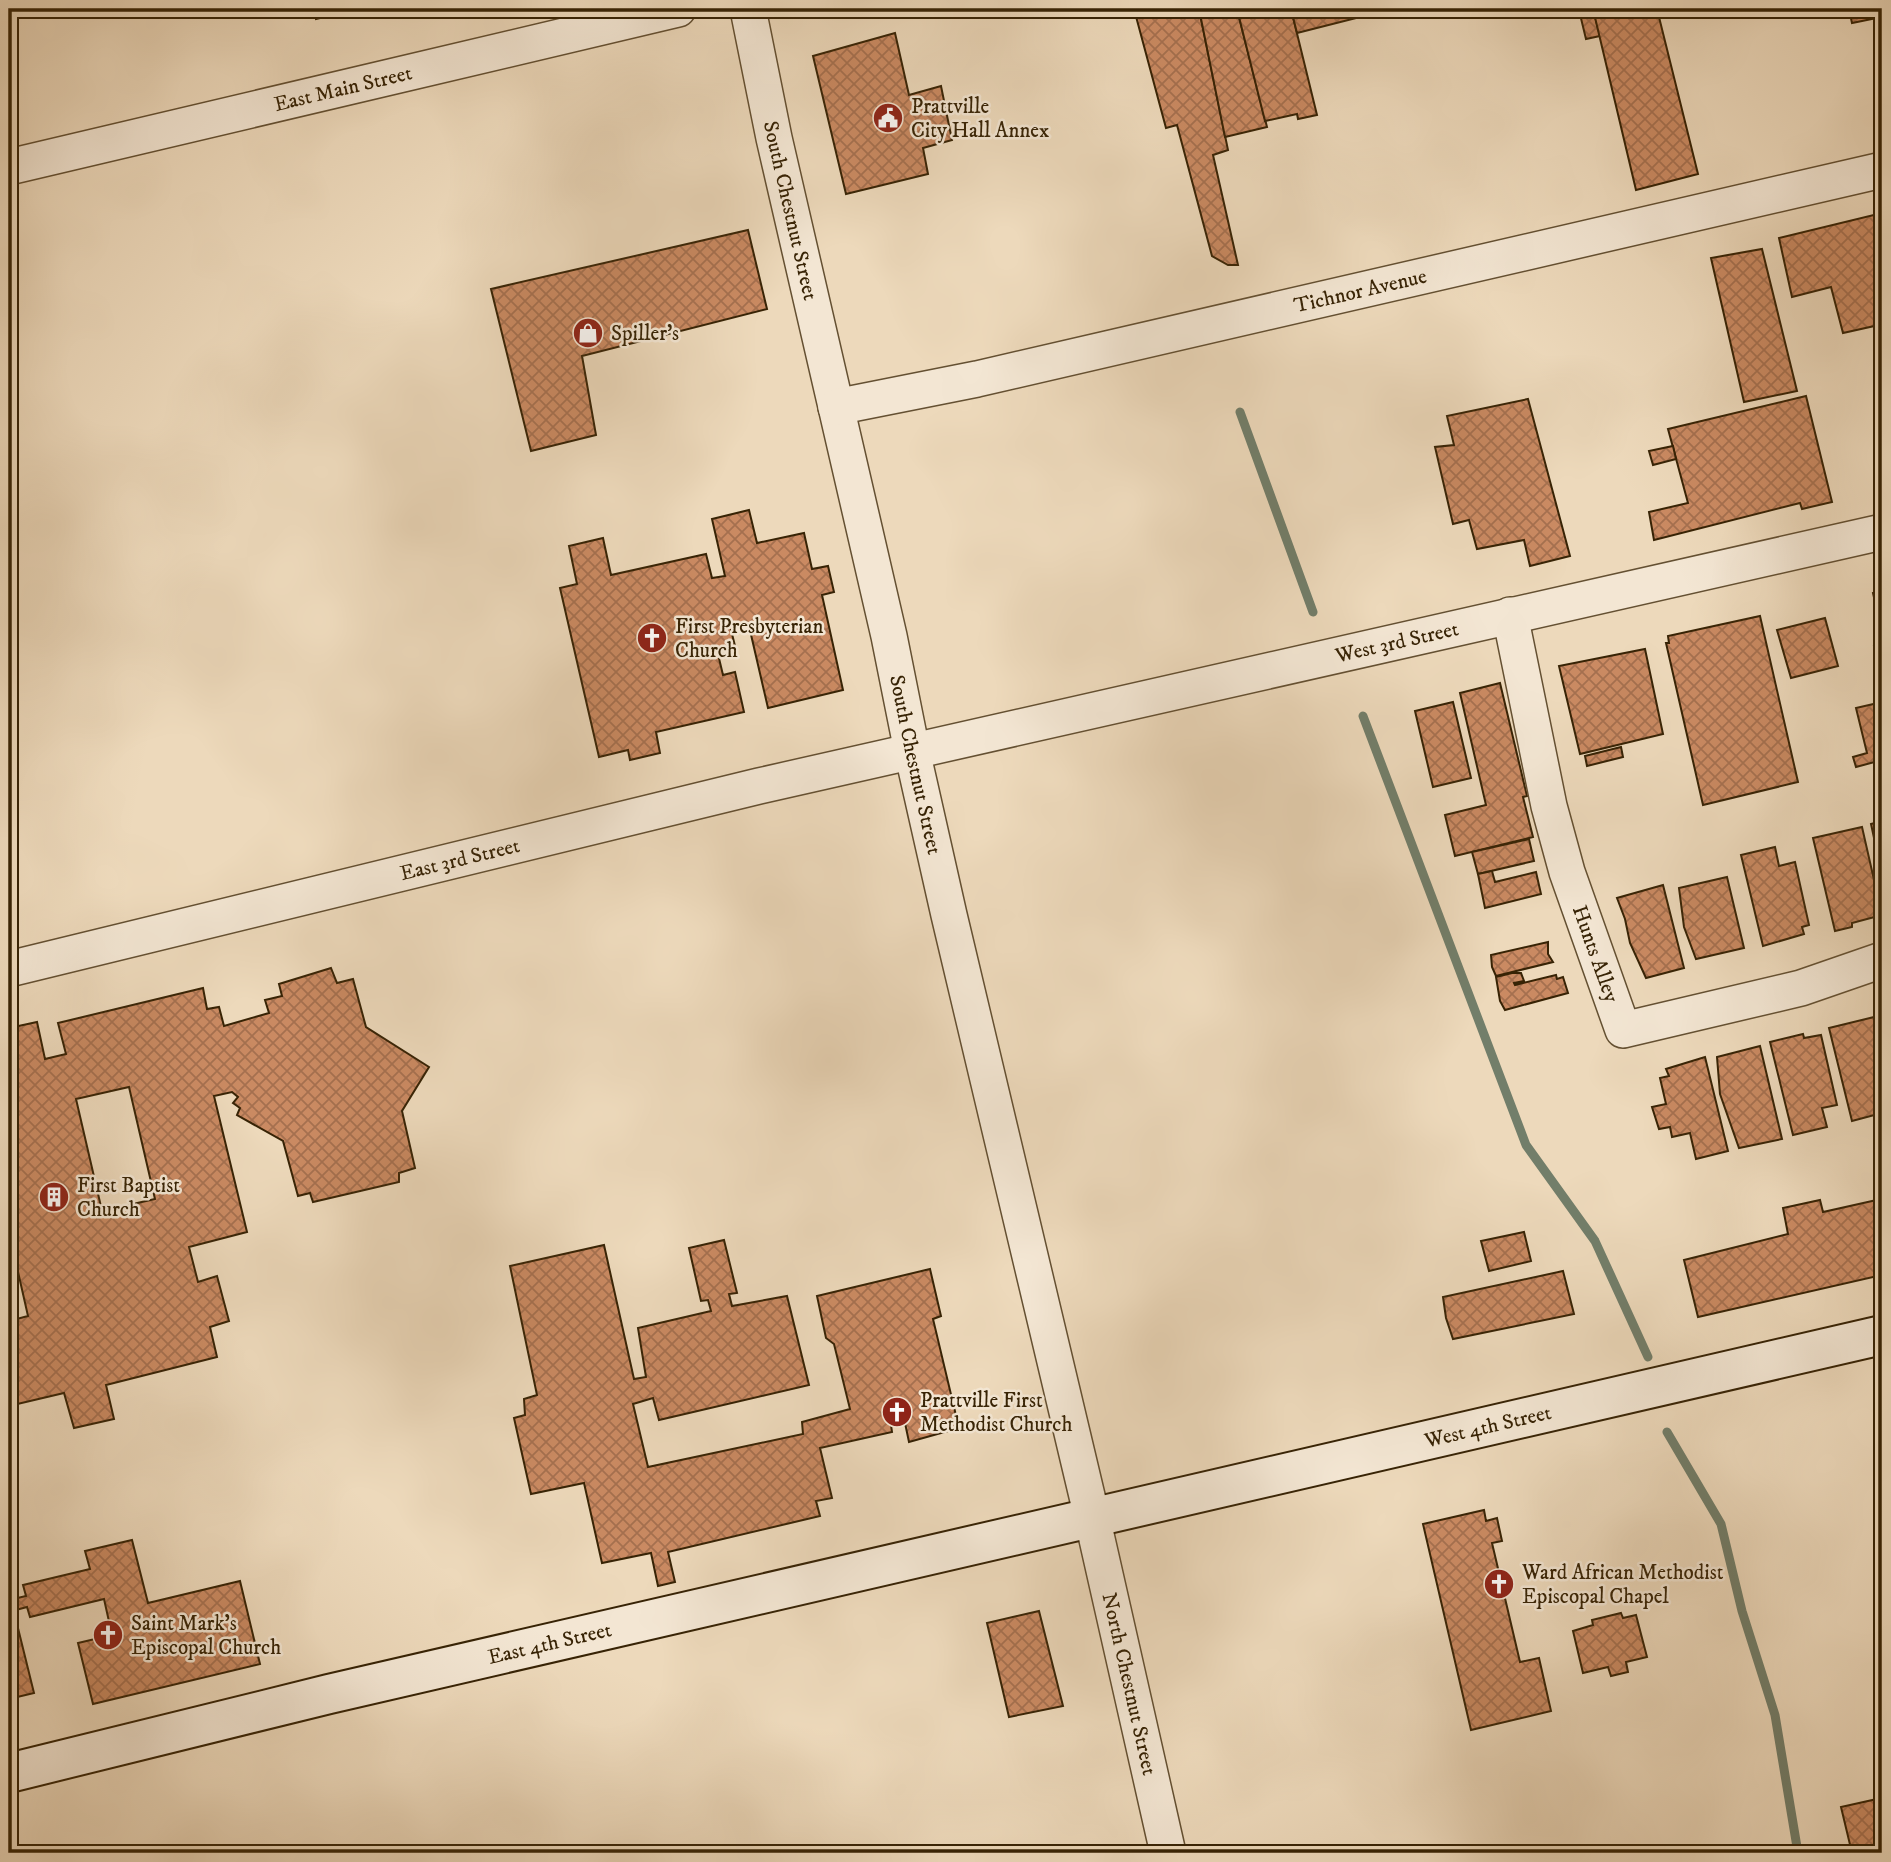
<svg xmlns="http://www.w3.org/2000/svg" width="1891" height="1862" font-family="'IM FELL DW Pica',serif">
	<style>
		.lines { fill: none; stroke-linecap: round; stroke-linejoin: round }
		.stream { stroke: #727e6a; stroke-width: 9 }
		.building { fill: url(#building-cross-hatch); stroke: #372305; stroke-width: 2; fill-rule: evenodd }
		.minor-casing { stroke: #645032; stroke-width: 38 }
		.secondary-casing { stroke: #372305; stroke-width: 42 }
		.minor { stroke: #f3e6d3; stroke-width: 35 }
		.secondary { stroke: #f3e6d3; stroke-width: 38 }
		.labels { text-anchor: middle; stroke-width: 5; stroke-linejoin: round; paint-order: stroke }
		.street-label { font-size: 21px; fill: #372305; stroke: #f3e6d3 }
		.poi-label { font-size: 21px; fill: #372305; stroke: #f3e6d3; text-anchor: start }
	</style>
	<defs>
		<pattern id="building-cross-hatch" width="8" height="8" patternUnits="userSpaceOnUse" patternTransform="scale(1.75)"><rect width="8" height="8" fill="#ca8a62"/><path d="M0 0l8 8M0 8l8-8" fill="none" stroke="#a5704f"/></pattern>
	</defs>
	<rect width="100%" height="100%" fill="#edd9bb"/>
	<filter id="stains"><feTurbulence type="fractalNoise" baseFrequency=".00286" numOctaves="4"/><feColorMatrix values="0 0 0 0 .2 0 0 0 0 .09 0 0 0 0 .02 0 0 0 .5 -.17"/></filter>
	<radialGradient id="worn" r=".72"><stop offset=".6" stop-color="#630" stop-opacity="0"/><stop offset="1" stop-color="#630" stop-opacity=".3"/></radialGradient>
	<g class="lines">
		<!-- stream -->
		<g class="stream">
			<polyline points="1240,412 1313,612"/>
			<polyline points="1363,716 1526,1145 1595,1241 1648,1357"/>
			<polyline points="1667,1432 1721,1524 1742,1611 1775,1715 1798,1853"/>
		</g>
	</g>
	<!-- building -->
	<g class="building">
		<polygon points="314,9 357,9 316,19"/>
		<polygon points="1134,9 1199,9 1228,150 1213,155 1238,265 1228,265 1212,256 1177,125 1166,128"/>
		<polygon points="1199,9 1237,9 1267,127 1225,137"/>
		<polygon points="1237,9 1291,9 1317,115 1298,119 1297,114 1265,121"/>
		<polygon points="1291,9 1380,9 1380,12 1297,33"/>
		<polygon points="1563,9 1593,9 1600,36 1586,39 1579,10 1564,12"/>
		<polygon points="1593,9 1657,9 1698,174 1636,190"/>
		<polygon points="1849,9 1882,9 1882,17 1852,23"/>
		<polygon points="895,33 909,95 941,86 952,140 923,148 928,174 846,194 813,56"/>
		<polygon points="1882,213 1882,338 1879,325 1843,333 1831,287 1792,297 1779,238"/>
		<polygon points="748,230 767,309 582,356 596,435 531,451 491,289"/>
		<polygon points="1762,249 1797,391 1744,402 1711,258"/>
		<polygon points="1806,396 1832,502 1802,509 1800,503 1654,540 1649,512 1688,503 1668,429"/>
		<polygon points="1528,399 1570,556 1530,566 1524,540 1477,549 1469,520 1453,524 1435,447 1454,445 1447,416"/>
		<polygon points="1673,446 1676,459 1653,465 1649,451"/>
		<polygon points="749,510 757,543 804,533 812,569 828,566 834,592 822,595 843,690 768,708 749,626 731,630 735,646 717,650 723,675 735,672 744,712 656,732 660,753 630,760 628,750 599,757 560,588 577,584 569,546 603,538 611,575 706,554 712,578 725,576 712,519"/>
		<polygon points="1882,591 1882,633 1873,593"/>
		<polygon points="1760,616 1798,782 1703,805 1666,643 1669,643 1668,636"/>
		<polygon points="1825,618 1838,666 1791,678 1777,630"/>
		<polygon points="1882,644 1882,687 1874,646"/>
		<polygon points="1645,649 1663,734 1580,754 1559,666"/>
		<polygon points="1500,683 1527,796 1523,797 1533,837 1455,856 1445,815 1486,805 1460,693"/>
		<polygon points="1453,702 1471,778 1433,787 1415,711"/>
		<polygon points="1882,702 1882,760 1856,767 1853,757 1867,753 1856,708"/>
		<polygon points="1621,747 1623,757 1587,766 1585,756"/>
		<polygon points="1882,821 1882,875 1871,824"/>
		<polygon points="1862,827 1882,915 1852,923 1852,927 1835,931 1813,838"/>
		<polygon points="1529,839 1534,861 1478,874 1472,852"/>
		<polygon points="1775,847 1779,866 1795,862 1809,925 1802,927 1804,934 1763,946 1741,855"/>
		<polygon points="1492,871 1495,882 1536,872 1541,894 1485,908 1478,874"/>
		<polygon points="1727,877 1744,948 1696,959 1684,927 1679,888"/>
		<polygon points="1663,885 1684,968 1646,978 1630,943 1625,919 1617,898"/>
		<polygon points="1548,942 1548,954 1553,962 1496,976 1492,967 1491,955"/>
		<path d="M 331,968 L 337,983 L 353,979 L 366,1027 L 429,1067 L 402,1111 L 415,1168 L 399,1173 L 399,1182 L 313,1202 L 310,1193 L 298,1196 L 283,1141 L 237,1115 L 240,1108 L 233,1103 L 238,1097 L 232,1092 L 214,1096 L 247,1232 L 189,1247 L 198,1282 L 217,1276 L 229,1321 L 210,1327 L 217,1357 L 106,1385 L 114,1419 L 74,1428 L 64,1393 L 9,1406 L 9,1321 L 28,1316 L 9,1232 L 9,1028 L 37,1022 L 45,1059 L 66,1054 L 58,1023 L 203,988 L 207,1009 L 219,1007 L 224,1026 L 269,1013 L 265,1000 L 282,996 L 279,984 ZM 129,1087 L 155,1199 L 102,1211 L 76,1099 Z"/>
		<polygon points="1512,973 1521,973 1524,981 1514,983 1515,985 1556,975 1557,979 1563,977 1568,993 1505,1010 1500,1001 1496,977"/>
		<polygon points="1874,1017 1882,1052 1882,1113 1852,1121 1829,1028"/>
		<polygon points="1803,1034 1804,1038 1821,1035 1837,1105 1822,1108 1827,1127 1793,1135 1770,1042"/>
		<polygon points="1760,1046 1782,1139 1739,1148 1720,1094 1717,1057"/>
		<polygon points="1705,1057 1728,1151 1696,1159 1690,1133 1672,1137 1670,1127 1659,1129 1652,1107 1666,1104 1660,1078 1669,1076 1666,1069"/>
		<polygon points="1881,1199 1882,1275 1698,1317 1684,1260 1788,1234 1783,1208 1820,1200 1823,1212"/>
		<polygon points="1524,1232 1531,1261 1489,1271 1481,1241"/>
		<polygon points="724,1240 737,1293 729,1294 732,1306 787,1296 809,1385 659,1420 653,1398 633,1404 648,1467 803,1434 802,1422 850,1409 834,1344 826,1338 817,1296 930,1269 941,1316 933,1319 959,1428 909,1442 905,1423 891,1425 892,1432 820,1448 832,1498 816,1501 820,1516 668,1552 675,1582 658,1586 651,1553 602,1563 584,1483 531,1494 514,1418 525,1415 524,1399 537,1395 510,1266 604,1245 634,1379 646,1377 638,1328 711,1311 708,1300 701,1301 689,1248"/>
		<polygon points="1563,1271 1574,1314 1453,1339 1446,1318 1443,1297"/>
		<polygon points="1484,1510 1486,1521 1497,1518 1502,1541 1492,1543 1520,1662 1539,1658 1551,1711 1471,1730 1423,1524"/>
		<polygon points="132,1540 148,1603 240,1581 260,1664 93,1704 78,1643 112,1635 104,1599 30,1617 27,1607 12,1611 14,1620 16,1620 34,1693 9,1699 9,1600 26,1596 23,1585 90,1569 85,1551"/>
		<polygon points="1039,1611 1063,1706 1009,1717 987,1623"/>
		<polygon points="1621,1613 1623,1618 1636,1615 1647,1657 1626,1662 1628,1672 1611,1676 1608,1667 1583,1673 1573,1631 1593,1625 1592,1620"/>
		<polygon points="1877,1799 1882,1821 1882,1853 1852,1853 1841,1807"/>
	</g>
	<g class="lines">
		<!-- minor casing -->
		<g class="minor-casing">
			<g id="minor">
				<path id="s1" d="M 748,9 L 774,138 L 889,636 L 912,751 L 949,915 L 1092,1517 L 1168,1853"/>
				<path id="s2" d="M 9,167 L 678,9"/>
				<path id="s3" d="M 836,407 L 977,379 L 1882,170"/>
				<path id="s4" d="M 1510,615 L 1549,806 L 1567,872 L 1623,1030 L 1801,988 L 1882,960"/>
				<path id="s5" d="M 9,969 L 759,786 L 1882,532"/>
			</g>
		</g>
		<!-- secondary casing -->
		<g class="secondary-casing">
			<g id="secondary">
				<path id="s6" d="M 9,1773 L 329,1694 L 1882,1335"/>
			</g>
		</g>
		<!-- minor -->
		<use href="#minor" class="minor"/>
		<!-- secondary -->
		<use href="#secondary" class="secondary"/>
	</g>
	<!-- icons -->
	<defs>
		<g id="civic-disc" transform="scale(1.575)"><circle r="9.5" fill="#8f2418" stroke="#f3e6d3"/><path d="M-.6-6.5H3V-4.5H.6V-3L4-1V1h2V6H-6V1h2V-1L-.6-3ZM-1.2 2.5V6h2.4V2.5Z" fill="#fff"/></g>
		<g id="shop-disc" transform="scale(1.575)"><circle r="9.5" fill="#8f2418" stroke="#f3e6d3"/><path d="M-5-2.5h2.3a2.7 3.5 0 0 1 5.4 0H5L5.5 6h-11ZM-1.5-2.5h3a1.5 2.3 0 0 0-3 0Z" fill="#fff"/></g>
		<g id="church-disc" transform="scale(1.575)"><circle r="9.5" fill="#8f2418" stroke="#f3e6d3"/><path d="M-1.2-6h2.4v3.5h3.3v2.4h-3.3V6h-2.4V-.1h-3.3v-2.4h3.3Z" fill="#fff"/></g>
		<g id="building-disc" transform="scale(1.575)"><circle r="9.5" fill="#8f2418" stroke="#f3e6d3"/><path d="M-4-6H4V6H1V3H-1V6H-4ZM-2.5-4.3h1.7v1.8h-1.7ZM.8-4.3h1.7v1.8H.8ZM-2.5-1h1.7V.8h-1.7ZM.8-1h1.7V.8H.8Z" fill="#fff"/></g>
	</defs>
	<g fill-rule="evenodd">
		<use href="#civic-disc" x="888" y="118"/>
		<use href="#shop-disc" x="588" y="333"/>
		<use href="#church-disc" x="652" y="638"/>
		<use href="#building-disc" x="54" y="1197"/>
		<use href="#church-disc" x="897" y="1412"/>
		<use href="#church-disc" x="1499" y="1584"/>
		<use href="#church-disc" x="108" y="1635"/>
	</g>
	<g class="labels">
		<!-- street labels -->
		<g class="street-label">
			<text dy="7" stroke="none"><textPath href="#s2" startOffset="343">East Main Street</textPath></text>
			<text dy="7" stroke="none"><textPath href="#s1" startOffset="206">South Chestnut Street</textPath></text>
			<text dy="7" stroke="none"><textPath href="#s3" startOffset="537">Tichnor Avenue</textPath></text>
			<text dy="7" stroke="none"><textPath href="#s5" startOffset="1426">West 3rd Street</textPath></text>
			<text dy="7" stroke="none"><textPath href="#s1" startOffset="774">South Chestnut Street</textPath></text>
			<text dy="7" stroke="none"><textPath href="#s5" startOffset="464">East 3rd Street</textPath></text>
			<text dy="7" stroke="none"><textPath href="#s4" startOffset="350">Hunts Alley</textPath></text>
			<text dy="7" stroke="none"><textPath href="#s6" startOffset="1519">West 4th Street</textPath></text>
			<text dy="7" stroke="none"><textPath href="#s6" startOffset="556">East 4th Street</textPath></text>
			<text dy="7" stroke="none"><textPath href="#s1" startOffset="1718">North Chestnut Street</textPath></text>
		</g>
		<!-- poi labels -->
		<g class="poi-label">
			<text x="911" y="113">Prattville<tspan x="911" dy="24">City Hall Annex</tspan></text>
			<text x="611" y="340">Spiller's</text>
			<text x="675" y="633">First Presbyterian<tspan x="675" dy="24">Church</tspan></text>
			<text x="77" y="1192">First Baptist<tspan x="77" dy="24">Church</tspan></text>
			<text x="920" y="1407">Prattville First<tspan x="920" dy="24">Methodist Church</tspan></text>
			<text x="1522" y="1579">Ward African Methodist<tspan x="1522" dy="24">Episcopal Chapel</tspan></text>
			<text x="131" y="1630">Saint Mark's<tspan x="131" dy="24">Episcopal Church</tspan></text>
		</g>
	</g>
	<!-- margin -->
	<rect width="1891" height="1862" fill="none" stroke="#edd9bb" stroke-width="35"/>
	<rect x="10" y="10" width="1870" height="1841" fill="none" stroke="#372305" stroke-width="3.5"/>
	<rect x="18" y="18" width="1856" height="1827" fill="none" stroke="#372305" stroke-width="2"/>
	<rect width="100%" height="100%" filter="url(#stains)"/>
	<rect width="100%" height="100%" fill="url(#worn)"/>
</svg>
